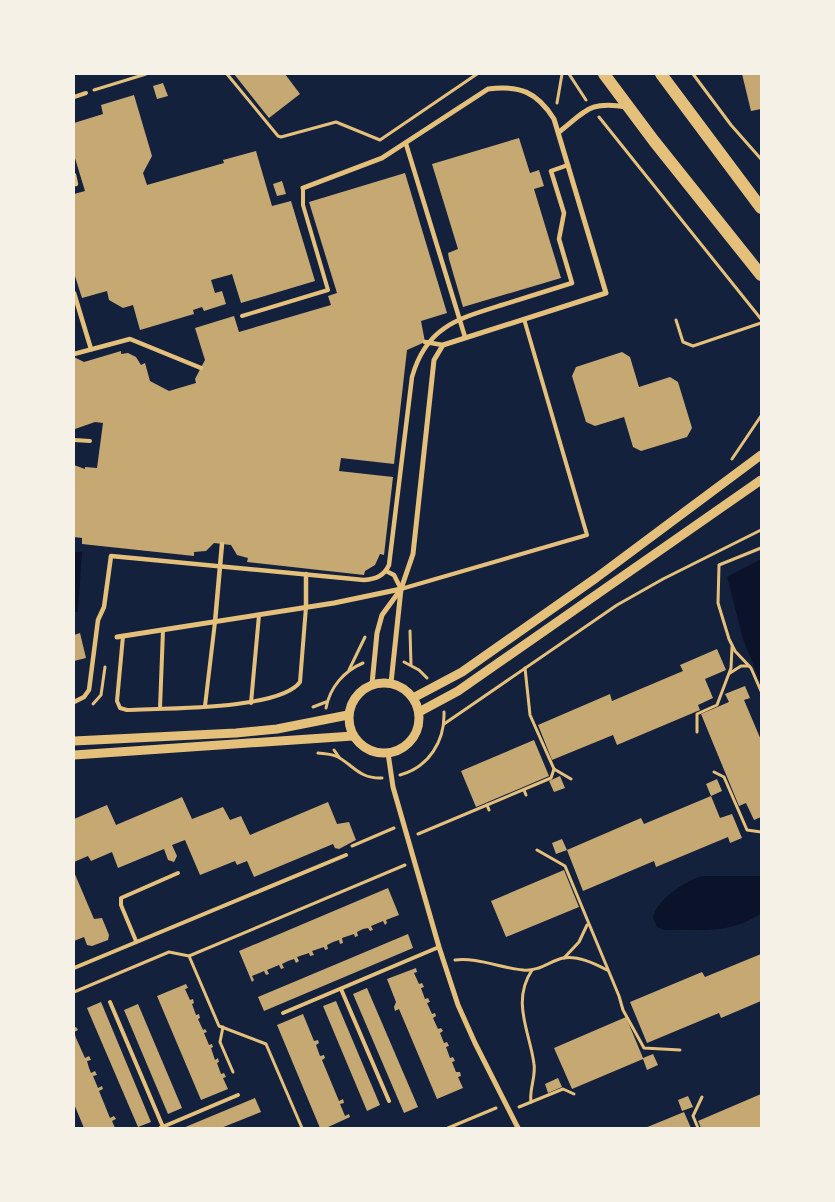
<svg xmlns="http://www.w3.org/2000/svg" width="835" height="1202" font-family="Arial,sans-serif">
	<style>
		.water { fill: #0b132b }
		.building { fill: #c6a872 }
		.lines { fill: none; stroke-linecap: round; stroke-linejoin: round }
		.path { stroke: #e5c07b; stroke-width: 3 }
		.service { stroke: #e5c07b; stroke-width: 4 }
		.pedestrian { stroke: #e5c07b; stroke-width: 4.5 }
		.minor { stroke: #e5c07b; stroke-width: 5 }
		.tertiary { stroke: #e5c07b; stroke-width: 9 }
		.primary { stroke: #e5c07b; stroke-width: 12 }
	</style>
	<rect width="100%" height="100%" fill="#14213d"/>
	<!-- water -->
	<g class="water">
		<polygon points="74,552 82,552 78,612 74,612"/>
		<polygon points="761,559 761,684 743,639 727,577"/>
		<path d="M 703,876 L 761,876 L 761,913 C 731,935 700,929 664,930 L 657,927 L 653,918 C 655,901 687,879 703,876 Z"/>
	</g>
	<!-- building -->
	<g class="building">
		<polygon points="234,74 285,74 300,94 269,118"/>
		<polygon points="742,74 761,74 761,109 751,111"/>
		<polygon points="163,83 168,96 157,99 153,86"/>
		<polygon points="134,95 152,156 143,173 147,185 224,163 223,160 256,151 272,206 291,201 315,281 241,303 232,274 229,275 211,280 215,293 222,291 226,304 204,311 202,307 193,310 194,314 140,330 133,305 123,308 109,300 107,291 82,298 74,273 74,194 85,191 74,155 74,123 103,114 101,105"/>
		<polygon points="519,138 530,173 539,170 544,186 534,189 561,278 463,307 449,259 448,253 458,249 432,164"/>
		<polygon points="405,173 447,313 421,321 425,342 407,350 394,464 341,458 339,471 393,477 384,555 380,554 375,565 365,571 364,575 247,562 248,558 237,555 231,545 214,543 206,551 194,552 194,556 82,544 82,538 74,537 74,465 85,469 85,467 97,468 103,423 95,422 75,429 74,357 84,362 121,351 121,354 128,353 136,357 141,365 145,363 150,381 169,391 196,383 195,379 205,360 195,328 234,316 239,332 331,305 328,296 337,293 309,202"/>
		<polygon points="282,181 286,194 277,196 273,184"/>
		<polygon points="622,352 630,357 639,387 670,377 678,382 692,428 687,437 641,451 633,447 624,417 595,426 586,422 572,376 576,367"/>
		<polygon points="80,633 86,658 74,661 74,635"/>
		<polygon points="717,649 726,670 705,679 713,698 698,705 700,710 617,745 613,735 552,760 538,725 610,694 612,701 683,671 680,665"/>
		<polygon points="745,686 750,698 744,700 761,740 761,817 754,820 746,803 739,806 701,714 729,702 725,694"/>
		<polygon points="534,740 549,776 476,807 461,771"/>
		<polygon points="560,776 565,788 554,792 549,781"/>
		<polygon points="717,779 722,791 711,796 706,784"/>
		<polygon points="711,796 720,818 732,814 742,838 730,843 728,837 656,867 654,861 583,891 567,850 641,818 644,824"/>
		<polygon points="182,797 192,819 223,807 230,820 241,816 250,835 328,802 337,824 349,822 356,840 339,849 335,848 333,844 254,877 247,861 237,865 235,861 200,875 185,840 172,845 177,856 174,862 168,860 164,849 118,868 112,852 91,861 88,856 74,862 74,819 107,805 116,825"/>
		<polygon points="562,839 567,850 556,854 552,843"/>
		<polygon points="564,870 579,907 506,937 491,901"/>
		<polygon points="74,872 94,919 102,918 109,935 108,940 92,946 87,945 84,937 74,941"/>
		<polygon points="388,888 399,915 386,920 387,923 385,925 383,921 371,926 373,930 370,931 368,928 363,929 357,932 358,936 355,937 354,934 342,938 343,943 340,944 339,940 333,942 327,945 328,949 325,950 324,947 312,951 314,955 310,956 309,953 297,957 299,961 296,963 294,959 288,961 282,964 284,968 281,969 279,965 267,970 269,974 266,975 264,971 252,976 254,980 252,982 239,951"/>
		<polygon points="408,934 413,948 264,1011 258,997"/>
		<polygon points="761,954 761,1001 721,1018 719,1013 647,1043 630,1002 702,972 705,977"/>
		<polygon points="416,968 417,972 414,973 419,984 422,983 424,987 421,988 425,999 428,998 430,1002 427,1003 432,1014 435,1013 436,1016 433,1018 438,1029 441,1028 443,1031 440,1033 444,1043 447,1042 449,1046 446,1047 450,1058 453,1057 455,1061 452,1062 456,1072 460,1072 461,1076 458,1077 463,1088 437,1099 399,1009 395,1011 394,1007 396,1002 387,979"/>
		<polygon points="186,984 188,988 185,989 190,1000 193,999 194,1003 192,1004 196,1015 199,1014 200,1018 198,1019 203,1030 205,1029 207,1032 204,1033 209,1045 212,1044 213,1047 211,1048 215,1060 218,1058 219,1062 217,1063 221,1074 224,1073 226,1077 223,1078 228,1089 201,1100 157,996"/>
		<polygon points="367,988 418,1107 404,1113 353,994"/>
		<polygon points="336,1001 380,1105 367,1111 323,1006"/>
		<polygon points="101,1002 151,1122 138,1127 87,1008"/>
		<polygon points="138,1004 182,1108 168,1114 124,1010"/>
		<polygon points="303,1014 314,1041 318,1040 319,1043 316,1045 320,1056 324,1055 325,1058 322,1060 339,1101 343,1099 344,1103 340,1104 345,1116 349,1114 350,1117 326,1128 320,1128 277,1025"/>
		<polygon points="626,1017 643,1058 653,1054 658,1065 647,1070 643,1059 572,1089 554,1048"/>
		<polygon points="76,1027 78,1030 74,1032 76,1038 85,1058 89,1056 91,1060 87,1061 89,1068 91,1073 95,1071 97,1075 93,1076 98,1088 102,1086 103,1089 99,1091 110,1118 114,1116 116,1119 112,1121 115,1128 84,1128 74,1104 74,1028"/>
		<polygon points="558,1078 562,1087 548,1093 545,1084"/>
		<polygon points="761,1094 761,1128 701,1128 698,1121"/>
		<polygon points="688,1096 693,1107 682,1111 678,1100"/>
		<polygon points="255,1098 261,1112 221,1128 183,1128"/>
		<polygon points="684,1112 691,1128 645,1128"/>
	</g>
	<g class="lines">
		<!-- path -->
		<g class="path">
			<polyline points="227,74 278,136 281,137 336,122 380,140 477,74"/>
			<polyline points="569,74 586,100"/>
			<polyline points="693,74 731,125 761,159"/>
			<polyline points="94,90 146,74"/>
			<polyline points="557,103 562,74"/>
			<polyline points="599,117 761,319"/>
			<polyline points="676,320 683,342 693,346 761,323"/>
			<polyline points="732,459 761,416"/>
			<polyline points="761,548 719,565 718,603 729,639 735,651 751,668 761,691"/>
			<polyline points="410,631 411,665"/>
			<polyline points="404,662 419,670 427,678"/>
			<polyline points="525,668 530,715 554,769 571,779"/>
			<polyline points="349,670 365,637"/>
			<polyline points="730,673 741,666 749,666"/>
			<polyline points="93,704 101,695 105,667"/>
			<polyline points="313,707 326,702"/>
			<path d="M 326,708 C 330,687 344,671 363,663"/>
			<polyline points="444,724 617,605 663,579 761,530"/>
			<polyline points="697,732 697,714 717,705 731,668 732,647"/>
			<polyline points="334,750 339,757"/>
			<path d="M 318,753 C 325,754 332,754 338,757 C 354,766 360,779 382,778"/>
			<polyline points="714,772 724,777 747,830 761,832"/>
			<path d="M 400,775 C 429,767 445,741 444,712"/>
			<polyline points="524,790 526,795"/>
			<polyline points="487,805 489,810"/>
			<polyline points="418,834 551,778 554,769"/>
			<polyline points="352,846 394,828"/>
			<polyline points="537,850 565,866 619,996 623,1010 644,1048 680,1050"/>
			<polyline points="189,956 405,865"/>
			<polyline points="564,958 579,942 587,925"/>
			<path d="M 455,960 C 476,957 501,968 523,970 C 538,972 550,961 563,958 C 577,955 596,964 607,970"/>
			<polyline points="74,992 169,952 189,956 219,1026 266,1044 302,1128"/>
			<polyline points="223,1027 220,1042 233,1072"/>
			<path d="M 531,1102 C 529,1090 536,1077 534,1064 C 530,1032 511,1002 532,970"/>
			<polyline points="519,1107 563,1089 574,1094"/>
			<polyline points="448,1128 496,1108"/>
			<polyline points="698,1128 693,1116 702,1097"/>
		</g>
		<!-- service -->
		<g class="service">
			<polyline points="74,97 86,93"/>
			<polyline points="242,316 328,290 303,205 303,188"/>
			<polyline points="74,440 90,441"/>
			<polyline points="401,589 587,535 524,319"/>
			<path d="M 123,636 L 117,701 L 120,708 L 127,710 C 163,708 280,710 300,682 L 306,607"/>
			<polyline points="251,703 259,615"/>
			<polyline points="205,706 215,622"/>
			<polyline points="160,708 163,630"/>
			<polyline points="136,941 121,905 121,898 178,873"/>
			<polyline points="74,968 346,855"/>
			<polyline points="341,989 389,1101"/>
			<polyline points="110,1002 163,1127"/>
			<polyline points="283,1013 439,947"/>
			<polyline points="160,1128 238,1095"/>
		</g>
		<!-- pedestrian -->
		<g class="pedestrian">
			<polyline points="406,144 465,337"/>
			<polyline points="74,175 76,184 74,184"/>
			<polyline points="74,293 91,349"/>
			<polyline points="425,342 443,345"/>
			<polyline points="74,354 130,339 201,368"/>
			<polyline points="386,571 394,575 401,589"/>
			<polyline points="306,607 306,574"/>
			<polyline points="215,622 222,544"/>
			<path d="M 74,702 L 84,697 L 89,690 L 98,620 L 104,607 L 111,556 L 364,580 C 376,579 384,576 389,565 L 412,377 C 426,327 457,319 502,305 C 525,298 549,290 572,283 L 559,239 L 564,213 L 551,171 L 568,165"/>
		</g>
		<!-- minor -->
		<g class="minor">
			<path d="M 559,132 C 587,110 589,101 627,107"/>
			<path d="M 303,188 L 382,158 L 488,89 C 520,85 537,92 554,119 L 606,293 L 443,345 L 434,360 L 413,554 L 401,589 L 391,683"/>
			<polyline points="117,637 334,603 401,589"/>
			<polyline points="372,684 377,633 382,615 401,589"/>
			<polyline points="388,753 393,787 439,947 458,1005 475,1043 518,1128"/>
		</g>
		<!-- tertiary -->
		<g class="tertiary">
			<circle cx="384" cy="718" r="35"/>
			<polyline points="413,698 462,672 596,578 761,455"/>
			<polyline points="419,712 458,691 761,480"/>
			<polyline points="74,741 236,733 277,729 348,715"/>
			<polyline points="74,755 353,736"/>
		</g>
		<!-- primary -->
		<g class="primary">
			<polyline points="604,74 654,141 761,275"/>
			<polyline points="661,74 761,208"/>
		</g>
	</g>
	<!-- border -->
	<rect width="835" height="1202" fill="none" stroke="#f6f1e7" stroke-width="150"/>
</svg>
